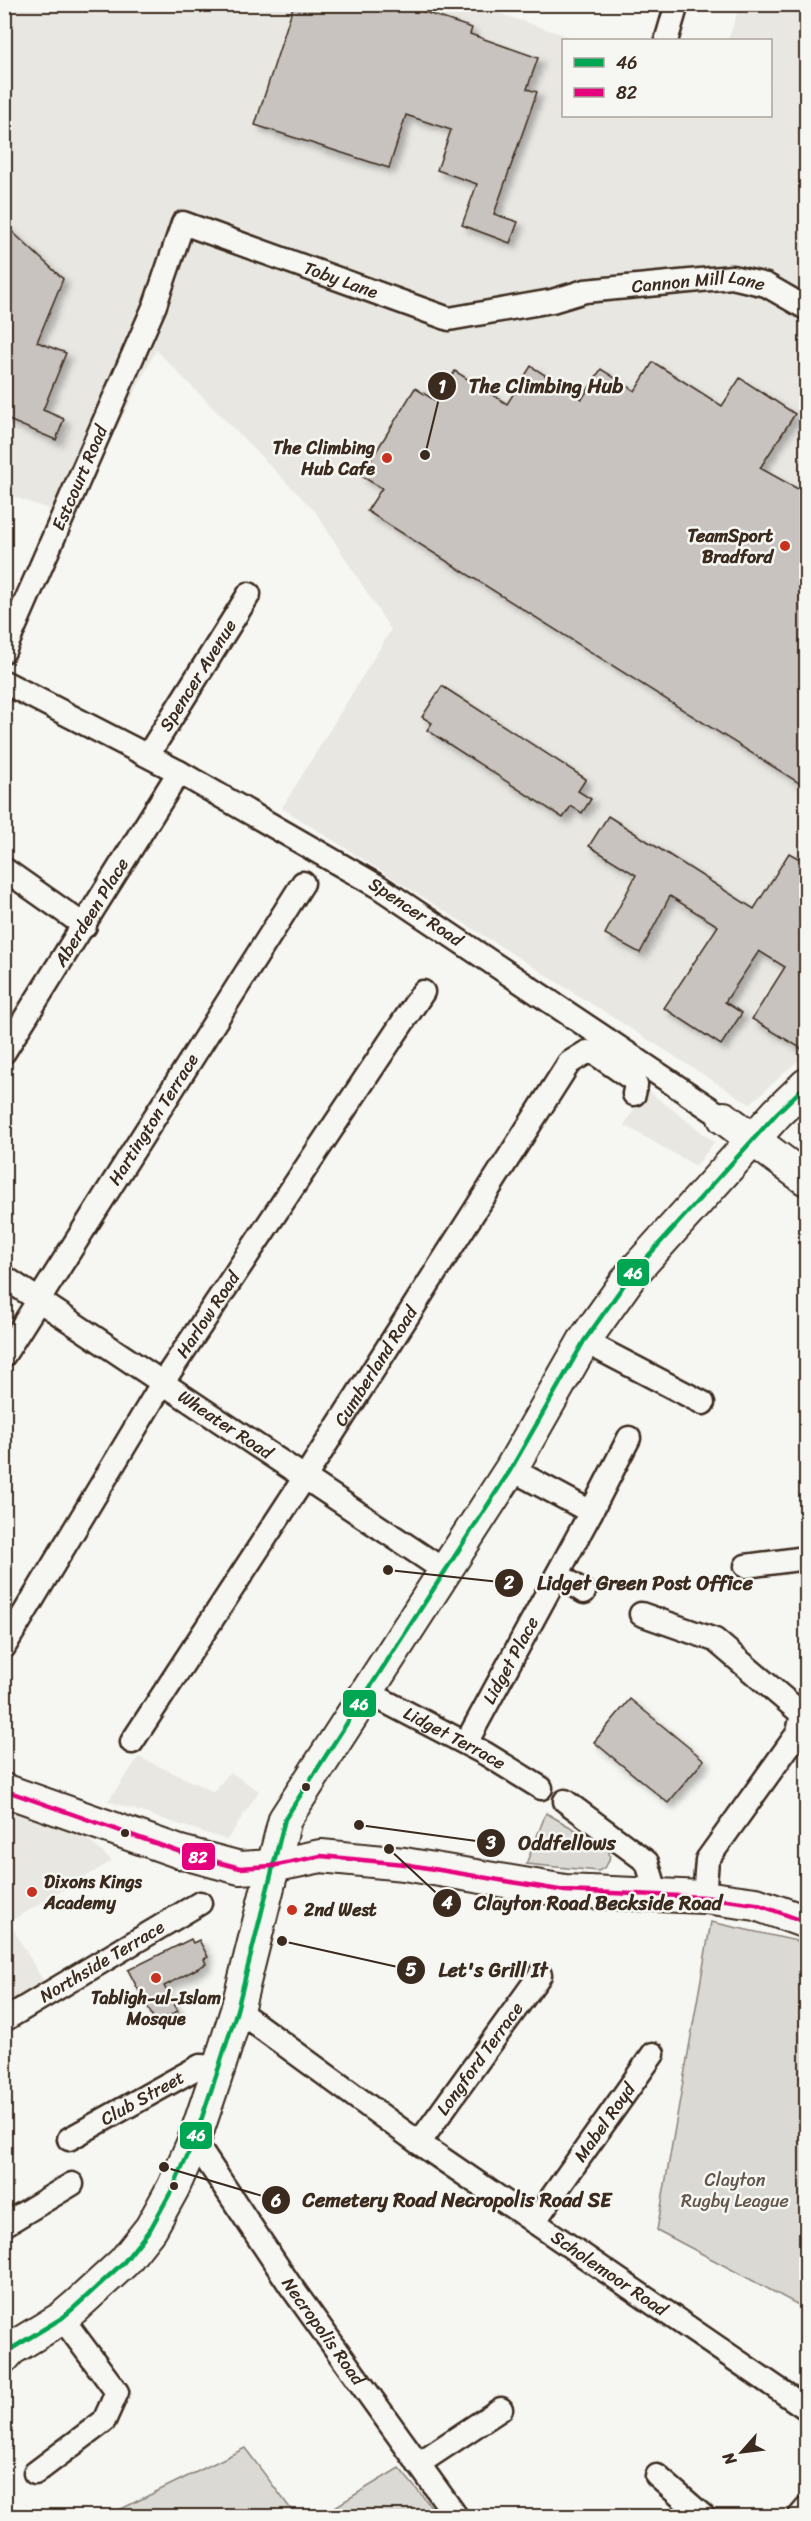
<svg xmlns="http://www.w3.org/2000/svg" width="811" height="2521" font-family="Sriracha,sans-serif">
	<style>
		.built { fill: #e8e7e2 }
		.green { fill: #dad9d3; stroke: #8a8278; stroke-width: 1.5 }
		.building { fill: #c8c3be; stroke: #3b2a1e; stroke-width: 1.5; filter: url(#shadow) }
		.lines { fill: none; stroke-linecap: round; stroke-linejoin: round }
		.street-casing { stroke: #3b2a1e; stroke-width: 27 }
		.secondary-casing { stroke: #3b2a1e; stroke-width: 36 }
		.street { stroke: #f6f6f2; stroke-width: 22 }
		.secondary { stroke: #f6f6f2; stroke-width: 32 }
		.bus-1-casing { stroke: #f6f6f2; stroke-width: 9 }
		.bus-2-casing { stroke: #f6f6f2; stroke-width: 9 }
		.bus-1 { stroke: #00a651; stroke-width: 4.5 }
		.bus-2 { stroke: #e5007d; stroke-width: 4.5 }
		.poi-dot { fill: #c8321e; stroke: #f6f6f2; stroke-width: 2 }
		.bus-dot { fill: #3b2a1e; stroke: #f6f6f2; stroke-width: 2 }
		.labels { text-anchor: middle; stroke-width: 5; stroke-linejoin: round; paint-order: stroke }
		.street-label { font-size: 18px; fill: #3b2a1e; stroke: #f6f6f2 }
		.poi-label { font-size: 18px; font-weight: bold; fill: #3b2a1e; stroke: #f6f6f2; text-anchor: end }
		.park-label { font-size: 18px; fill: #63564b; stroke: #f6f6f2 }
		.leader { fill: none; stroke: #3b2a1e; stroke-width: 2 }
		.callout-dot { fill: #3b2a1e; stroke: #f6f6f2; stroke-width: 2 }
		.mark-label { font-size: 18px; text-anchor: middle; font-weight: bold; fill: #fff }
		.callout-label { font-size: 20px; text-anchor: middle; font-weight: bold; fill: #3b2a1e; stroke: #f6f6f2; stroke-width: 5; stroke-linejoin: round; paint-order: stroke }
		.line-badge { stroke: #f6f6f2; stroke-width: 2 }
		.badge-label { font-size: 16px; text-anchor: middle; font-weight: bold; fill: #fff }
	</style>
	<defs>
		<filter id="shadow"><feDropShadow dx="5.5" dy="5.5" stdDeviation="3" flood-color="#0004"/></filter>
	</defs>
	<rect width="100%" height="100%" fill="#f6f6f2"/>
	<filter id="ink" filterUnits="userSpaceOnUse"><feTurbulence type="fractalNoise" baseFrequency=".0167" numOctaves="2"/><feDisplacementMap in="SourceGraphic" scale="12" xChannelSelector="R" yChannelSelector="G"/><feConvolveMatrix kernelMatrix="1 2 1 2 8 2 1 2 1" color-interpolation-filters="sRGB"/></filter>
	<g filter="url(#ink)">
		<!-- built -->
		<g class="built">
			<polygon points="7,4 474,5 578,40 564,40 564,116 770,116 770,40 728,40 740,5 806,5 806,1053 750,1104 282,808 391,630 315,511 156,350 72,518 5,493"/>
			<polygon points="647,1090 714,1142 696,1166 624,1125"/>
			<polygon points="139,1757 214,1792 230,1772 259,1791 227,1840 108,1801"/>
			<polygon points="5,1808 84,1836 112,1861 9,1922 46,1986 5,2010"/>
		</g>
		<!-- green -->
		<g class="green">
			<path d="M 546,1813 L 607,1848 C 613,1858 608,1867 598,1871 L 526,1864 Z"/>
			<polygon points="711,1922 806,1943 806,2309 657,2230"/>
			<polygon points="245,2448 296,2516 107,2516"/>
			<polygon points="399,2468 439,2516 320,2516"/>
		</g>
		<!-- building -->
		<g class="building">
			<polygon points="294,4 400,4 472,28 470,34 538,58 527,89 537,92 494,214 518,222 510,243 462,225 477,184 437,170 451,130 406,115 389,168 255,125"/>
			<polygon points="4,224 63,279 37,342 66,353 43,410 64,419 56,440 4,418"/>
			<polygon points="653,362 722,406 740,378 795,414 760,468 807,494 807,788 367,511 382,488 361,476 415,388 436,401 455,371 507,404 531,366 582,399 601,369 635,391"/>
			<polygon points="442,686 586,779 578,791 591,799 582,813 571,806 563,818 427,730 432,723 422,717"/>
			<polygon points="608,816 754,909 789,853 807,863 807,1052 752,1019 785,967 759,951 725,1002 742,1013 721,1045 664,1008 718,926 670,896 640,953 605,934 636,875 589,846"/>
			<polygon points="630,1699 704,1760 668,1803 594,1742"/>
			<polygon points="191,1939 193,1943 199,1940 208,1957 204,1959 206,1964 164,1986 178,2011 156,2023 128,1970"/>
		</g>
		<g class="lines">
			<!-- street casing -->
			<g class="street-casing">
				<g id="street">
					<polyline points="667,38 677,4"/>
					<path id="s1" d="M 4,651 L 155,305 L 183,223 L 449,319 L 552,301 L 585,291 L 732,277 L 766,285 L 806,308"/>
					<path id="s2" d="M 4,682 L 179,772 L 379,887 L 724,1118"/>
					<path id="s3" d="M 148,755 L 249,594"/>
					<polyline points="4,869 85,926"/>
					<path id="s4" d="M 4,1052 L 179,772"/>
					<path id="s5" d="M 4,1277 L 445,1571"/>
					<polyline points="584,1341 703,1403"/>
					<path id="s6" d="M 4,1355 L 303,883"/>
					<polyline points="591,1512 629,1438"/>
					<polyline points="746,1566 806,1558"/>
					<polyline points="558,1574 584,1592"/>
					<polyline points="641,1614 715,1640 802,1714 798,1733 707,1860 704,1897"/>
					<path id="s7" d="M 4,1647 L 163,1382 L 423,992"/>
					<path id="s8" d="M 367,1692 L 486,1754 L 541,1788"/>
					<path id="s9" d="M 132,1742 L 305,1477 L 569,1063 L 587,1052 L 596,1054 L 632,1079 L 636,1085 L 634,1094"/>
					<path id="s10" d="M 466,1743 L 591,1512 L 511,1469"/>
					<polyline points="565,1801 647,1862 657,1895"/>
					<path id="s11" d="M 237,2010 L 419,2143 L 806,2408"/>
					<path id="s12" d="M 4,2020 L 200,1903"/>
					<path id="s13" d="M 69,2139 L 200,2066 L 219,2067"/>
					<path id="s14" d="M 194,2141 L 290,2285 L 456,2516"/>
					<path id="s15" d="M 419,2143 L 540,1975"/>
					<path id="s16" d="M 534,2222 L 653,2054"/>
					<polyline points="4,2225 72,2184"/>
					<polyline points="418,2464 501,2409"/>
					<polyline points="35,2473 104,2421 117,2392 62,2318"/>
					<polyline points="657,2476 703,2516"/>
					<polyline points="800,2516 806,2509"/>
				</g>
			</g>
			<!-- secondary casing -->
			<g class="secondary-casing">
				<g id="secondary">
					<polyline points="724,1118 806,1179"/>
					<polyline points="4,1790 180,1852 240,1868 272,1866 321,1856 404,1864 565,1891 704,1897 756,1904 806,1922"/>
					<polyline points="4,2357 11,2349 62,2318 76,2306 124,2262 151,2228 173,2188 194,2141 219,2067 237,2010 285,1819 511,1469 584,1341 631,1275 777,1113 806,1085"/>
				</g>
			</g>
			<!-- street -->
			<use href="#street" class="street"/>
			<!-- secondary -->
			<use href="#secondary" class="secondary"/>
			<!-- bus-1 casing -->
			<g class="bus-1-casing">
				<polyline id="bus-1" points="4,2357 11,2349 62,2318 76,2306 124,2262 151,2228 173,2188 194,2141 219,2067 237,2010 285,1819 511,1469 584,1341 631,1275 777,1113 806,1085"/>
			</g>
			<!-- bus-2 casing -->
			<g class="bus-2-casing">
				<polyline id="bus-2" points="4,1790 180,1852 240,1868 272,1866 321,1856 404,1864 565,1891 704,1897 756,1904 806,1922"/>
			</g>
			<!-- bus-1 -->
			<use href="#bus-1" class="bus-1"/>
			<!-- bus-2 -->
			<use href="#bus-2" class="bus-2"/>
		</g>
	</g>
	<!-- markers -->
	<g class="poi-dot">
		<circle cx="387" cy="458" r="6"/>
		<circle cx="785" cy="546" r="6"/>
		<circle cx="32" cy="1892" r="6"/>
		<circle cx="292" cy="1910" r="6"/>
		<circle cx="156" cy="1978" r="6"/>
	</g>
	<g class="bus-dot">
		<circle cx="306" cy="1787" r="5"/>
		<circle cx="125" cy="1833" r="5"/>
		<circle cx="174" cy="2186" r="5"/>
	</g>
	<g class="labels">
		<!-- street labels -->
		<g class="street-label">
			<text dy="6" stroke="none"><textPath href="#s1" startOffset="632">Toby Lane</textPath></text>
			<text dy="6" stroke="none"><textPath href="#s1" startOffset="1000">Cannon Mill Lane</textPath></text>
			<text dy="6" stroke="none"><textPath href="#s1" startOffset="189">Estcourt Road</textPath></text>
			<text dy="6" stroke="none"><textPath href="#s3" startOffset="94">Spencer Avenue</textPath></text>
			<text dy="6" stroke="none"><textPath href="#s4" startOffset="165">Aberdeen Place</textPath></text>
			<text dy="6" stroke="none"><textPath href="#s2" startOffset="472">Spencer Road</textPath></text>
			<text dy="6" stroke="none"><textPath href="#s6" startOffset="279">Hartington Terrace</textPath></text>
			<text dy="6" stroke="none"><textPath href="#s7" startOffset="390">Harlow Road</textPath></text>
			<text dy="6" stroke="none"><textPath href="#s9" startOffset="448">Cumberland Road</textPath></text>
			<text dy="6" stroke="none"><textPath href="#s5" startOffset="266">Wheater Road</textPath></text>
			<text dy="6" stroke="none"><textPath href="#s10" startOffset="94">Lidget Place</textPath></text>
			<text dy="6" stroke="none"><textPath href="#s8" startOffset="99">Lidget Terrace</textPath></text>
			<text dy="6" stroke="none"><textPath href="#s12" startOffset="114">Northside Terrace</textPath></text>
			<text dy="6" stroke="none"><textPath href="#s15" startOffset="104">Longford Terrace</textPath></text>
			<text dy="6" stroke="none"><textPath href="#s13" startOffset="84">Club Street</textPath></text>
			<text dy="6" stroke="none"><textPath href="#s16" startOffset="122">Mabel Royd</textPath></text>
			<text dy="6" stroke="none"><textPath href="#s11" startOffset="456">Scholemoor Road</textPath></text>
			<text dy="6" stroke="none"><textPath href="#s14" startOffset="230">Necropolis Road</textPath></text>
		</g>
		<!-- poi labels -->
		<g class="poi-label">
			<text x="375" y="454">The Climbing<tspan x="375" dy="21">Hub Cafe</tspan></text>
			<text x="773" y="542">TeamSport<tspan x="773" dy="21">Bradford</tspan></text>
			<text x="44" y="1888" text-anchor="start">Dixons Kings<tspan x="44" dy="21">Academy</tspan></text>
			<text x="304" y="1916" text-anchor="start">2nd West</text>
			<text x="156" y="2004" text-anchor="middle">Tabligh-ul-Islam<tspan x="156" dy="21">Mosque</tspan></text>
		</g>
		<!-- park labels -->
		<g class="park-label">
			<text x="735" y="2186">Clayton<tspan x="735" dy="21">Rugby League</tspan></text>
		</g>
	</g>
	<!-- callouts -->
	<path class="leader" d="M425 455L442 386M388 1570L509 1583M359 1825L491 1843M389 1849L447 1903M282 1941L411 1970M164 2167L276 2200"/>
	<g class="callout-dot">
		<circle cx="425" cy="455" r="6"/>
		<circle cx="388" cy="1570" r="6"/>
		<circle cx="359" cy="1825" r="6"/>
		<circle cx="389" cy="1849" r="6"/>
		<circle cx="282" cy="1941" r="6"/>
		<circle cx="164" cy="2167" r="6"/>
		<circle cx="442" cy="386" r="15"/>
		<circle cx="509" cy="1583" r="15"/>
		<circle cx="491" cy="1843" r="15"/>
		<circle cx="447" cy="1903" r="15"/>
		<circle cx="411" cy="1970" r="15"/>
		<circle cx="276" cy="2200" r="15"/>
	</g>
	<g class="mark-label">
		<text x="442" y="393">1</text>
		<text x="509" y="1589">2</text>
		<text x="491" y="1849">3</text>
		<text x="447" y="1909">4</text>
		<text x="411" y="1976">5</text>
		<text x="276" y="2207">6</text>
	</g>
	<g class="callout-label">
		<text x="546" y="393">The Climbing Hub</text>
		<text x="645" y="1590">Lidget Green Post Office</text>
		<text x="567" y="1850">Oddfellows</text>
		<text x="598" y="1910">Clayton Road Beckside Road</text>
		<text x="493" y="1977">Let's Grill It</text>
		<text x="457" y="2207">Cemetery Road Necropolis Road SE</text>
	</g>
	<g class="line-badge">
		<rect x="616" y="1258" width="34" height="29" rx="6" fill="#00a651"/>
		<rect x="342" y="1689" width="35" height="29" rx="6" fill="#00a651"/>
		<rect x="181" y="1842" width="35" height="29" rx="6" fill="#e5007d"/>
		<rect x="179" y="2121" width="34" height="29" rx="6" fill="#00a651"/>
	</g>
	<g class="badge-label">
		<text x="633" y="1279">46</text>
		<text x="359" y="1710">46</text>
		<text x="198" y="1863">82</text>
		<text x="196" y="2141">46</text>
	</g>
	<!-- margin -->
	<rect width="811" height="2521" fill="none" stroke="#f6f6f2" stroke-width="24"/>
	<rect x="12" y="12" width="787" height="2497" fill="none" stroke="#3b2a1e" stroke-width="2" filter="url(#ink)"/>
	<!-- legend -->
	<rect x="562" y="39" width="210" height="78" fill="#f6f6f2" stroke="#aba49d" stroke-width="1.5"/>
	<rect x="574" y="58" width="30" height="9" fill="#00a651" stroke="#aba49d" stroke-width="1.5"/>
	<text x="616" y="69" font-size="18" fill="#3b2a1e">46</text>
	<rect x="574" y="88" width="30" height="9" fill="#e5007d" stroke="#aba49d" stroke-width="1.5"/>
	<text x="616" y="99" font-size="18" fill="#3b2a1e">82</text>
	<!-- north arrow -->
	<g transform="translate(742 2452) rotate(242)" stroke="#f6f6f2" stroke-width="4.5" paint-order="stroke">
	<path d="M0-4.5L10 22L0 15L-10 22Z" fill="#3b2a1e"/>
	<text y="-9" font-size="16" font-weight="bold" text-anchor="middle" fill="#3b2a1e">N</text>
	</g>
</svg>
